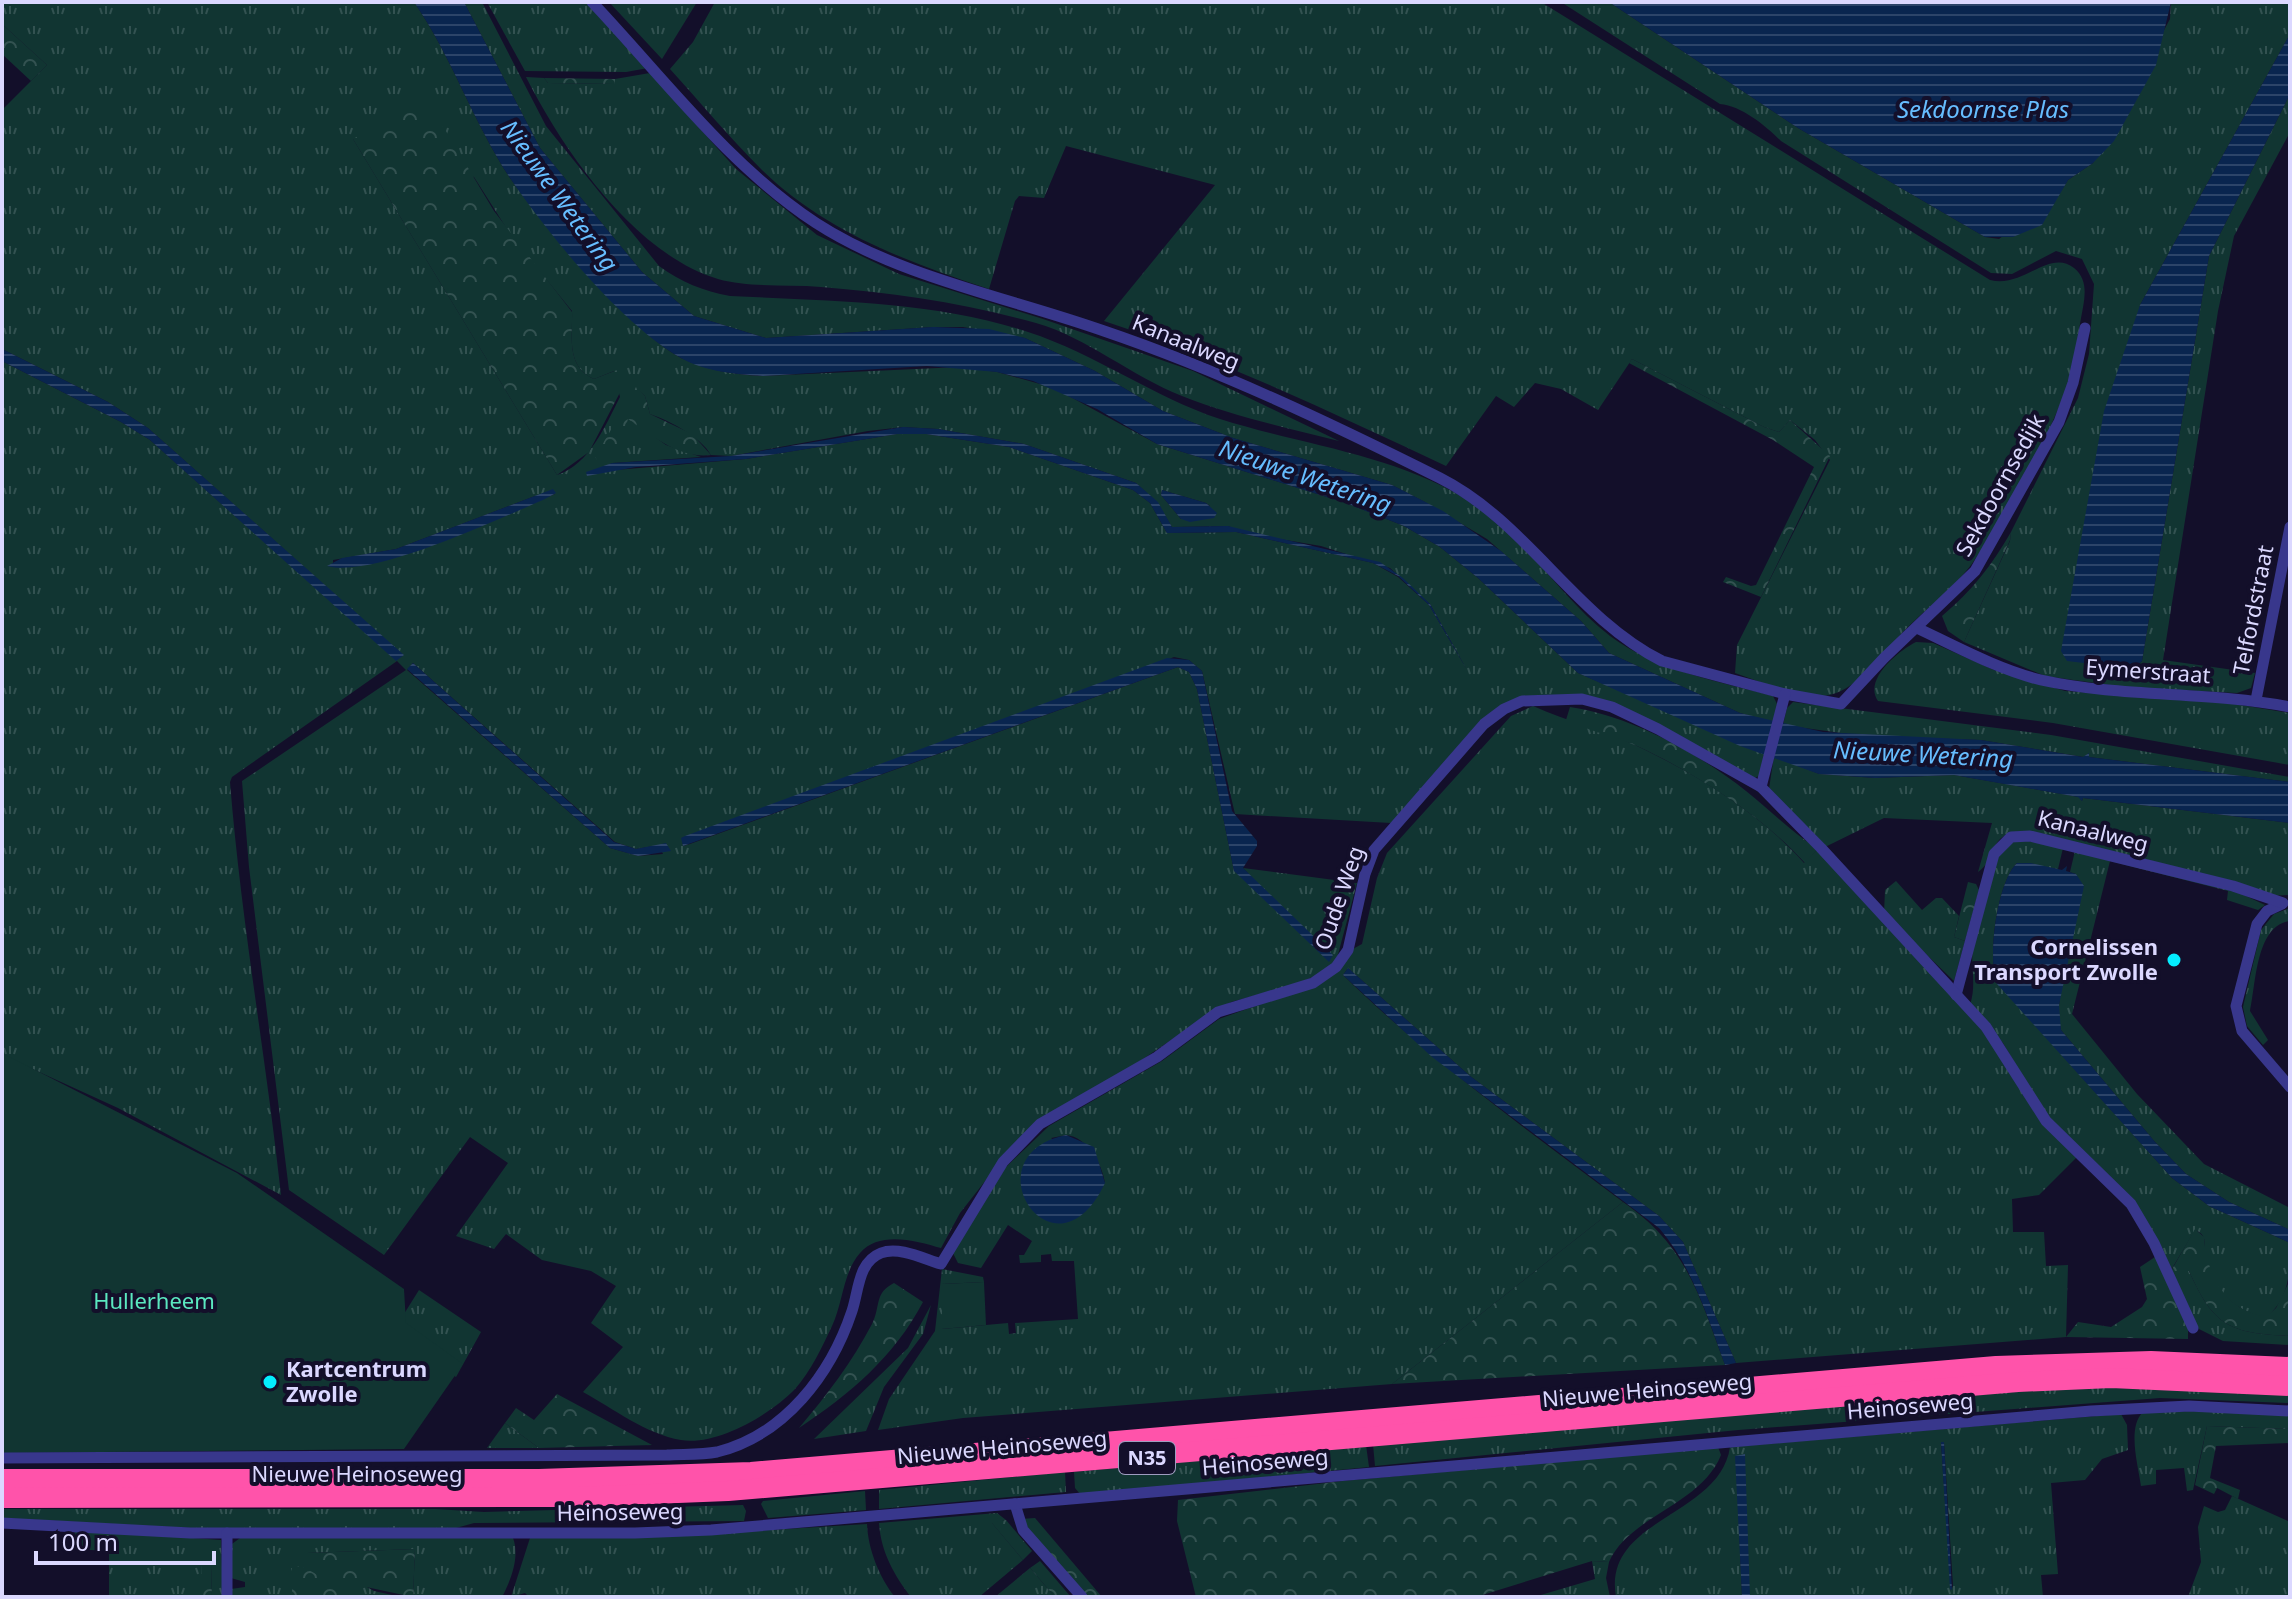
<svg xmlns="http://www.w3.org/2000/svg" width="2292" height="1599" font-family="'Noto Sans',sans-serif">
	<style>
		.grass { fill: url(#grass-tufts); fill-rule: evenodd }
		.forest { fill: url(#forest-crowns) }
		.green { fill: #113532 }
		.water { fill: url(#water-rules) }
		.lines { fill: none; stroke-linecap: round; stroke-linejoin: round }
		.street { stroke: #38378c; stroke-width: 11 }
		.highway { stroke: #ff53aa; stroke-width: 20 }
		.poi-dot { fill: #04edff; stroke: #130f2a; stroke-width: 3 }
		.labels { text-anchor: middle; stroke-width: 8; stroke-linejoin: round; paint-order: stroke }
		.shield { fill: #130f2a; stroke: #9f9cbf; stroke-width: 2 }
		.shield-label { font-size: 20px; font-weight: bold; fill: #dbd8ff }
		.street-label { font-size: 22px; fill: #dbd8ff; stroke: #130f2a }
		.poi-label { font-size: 22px; font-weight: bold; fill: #dbd8ff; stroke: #130f2a; text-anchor: end }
		.park-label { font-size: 22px; fill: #5be8c0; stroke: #130f2a }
		.water-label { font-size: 24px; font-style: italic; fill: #66bdff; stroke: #130f2a }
	</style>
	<defs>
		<pattern id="grass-tufts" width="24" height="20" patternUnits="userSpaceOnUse" patternTransform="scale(2)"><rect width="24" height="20" fill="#113532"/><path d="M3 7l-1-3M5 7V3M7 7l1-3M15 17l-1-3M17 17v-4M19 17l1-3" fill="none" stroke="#335251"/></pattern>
		<pattern id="forest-crowns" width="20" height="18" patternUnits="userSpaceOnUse" patternTransform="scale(2)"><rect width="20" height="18" fill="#113532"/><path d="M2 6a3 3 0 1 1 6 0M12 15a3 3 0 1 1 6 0" fill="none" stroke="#335251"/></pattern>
		<pattern id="water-rules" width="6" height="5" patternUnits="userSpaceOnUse" patternTransform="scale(2)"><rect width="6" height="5" fill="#09254f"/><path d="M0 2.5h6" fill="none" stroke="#2c4469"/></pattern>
	</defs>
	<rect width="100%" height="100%" fill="#130f2a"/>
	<!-- grass -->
	<g class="grass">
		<path d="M 2,2 L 414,2 C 452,57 473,122 510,178 C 544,227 629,330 681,358 C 705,370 736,375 763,376 L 960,367 L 997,372 L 1054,388 L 1157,444 L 1346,503 L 1404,526 L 1440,547 L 1478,578 L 1578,673 L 1765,754 L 1759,776 L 1753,779 L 1606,702 L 1511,701 L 1391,823 L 1235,814 L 1202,671 L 1189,660 L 1174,657 L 682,838 L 683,846 L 690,844 L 1178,667 L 1189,672 L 1197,689 L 1234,871 L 1250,875 L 1243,868 L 1357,883 L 1336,962 L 1320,974 L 1296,984 L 1231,1002 L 1214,1011 L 1011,1148 L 960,1213 L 941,1248 C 917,1241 879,1230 860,1253 C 843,1272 843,1303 832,1326 C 822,1347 811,1371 795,1389 C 771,1414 717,1446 681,1440 C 646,1434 614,1409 583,1392 L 623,1347 L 591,1323 L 616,1286 L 591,1271 L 542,1260 L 506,1234 L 494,1249 L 456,1236 L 508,1163 L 470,1137 L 384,1255 L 289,1190 L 249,867 L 242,781 L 406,670 L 397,661 L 232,777 L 230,782 C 241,921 266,1057 281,1195 L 118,1108 L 2,1055 L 2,361 L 121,422 L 150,440 L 396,660 L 403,655 L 148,428 L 108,402 L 2,349 L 2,110 L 47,65 L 2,24 ZM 353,139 L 474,177 L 512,237 L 572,311 C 573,335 565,366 594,379 L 614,371 L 620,397 C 605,426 590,464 557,475 ZM 636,388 L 645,396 L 650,414 C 670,421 701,437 711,455 L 731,456 L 868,431 L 903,427 L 938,429 L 1024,444 L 1136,483 L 1157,502 L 1172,527 L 1228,526 L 1246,533 L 1321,546 L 1390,568 L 1430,604 L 1467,670 L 1429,605 L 1398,577 L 1373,563 L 1236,532 L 1167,533 L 1150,503 L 1133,490 L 1009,447 L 926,434 L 897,434 L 746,459 L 604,471 L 612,463 L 701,457 L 666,445 L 628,418 ZM 1162,490 L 1206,503 L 1210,506 L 1181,519 L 1161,495 ZM 555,494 L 391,559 L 333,567 L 333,560 L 396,549 L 535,496 ZM 413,663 L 615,842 L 636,849 L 659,845 L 663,854 L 638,856 L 610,848 L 407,670 Z"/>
		<path d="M 464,2 L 482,2 L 546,126 L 659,266 C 681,282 703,291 730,296 C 829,301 934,301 1028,332 C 1096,354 1153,397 1220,419 C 1302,445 1392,454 1466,499 C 1524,533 1558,596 1610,636 C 1657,671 1718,681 1773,696 L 1777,704 L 1774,722 L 1740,713 L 1609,653 L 1581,621 L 1487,539 L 1425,502 L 1392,485 L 1233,438 L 1163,411 L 1095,371 L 1025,338 L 963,327 L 933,327 L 766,338 L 694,316 L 642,272 L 540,148 Z"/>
		<polygon points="487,2 585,2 648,68 626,72 525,71"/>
		<polygon points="609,2 697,2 662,59"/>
		<path d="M 715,2 L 1541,2 L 1990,280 C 2023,289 2049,248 2074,268 C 2090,281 2084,301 2081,318 C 2078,334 2077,351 2073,366 C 2060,420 2004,519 1971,565 C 1951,591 1924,610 1902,633 C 1882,654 1855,694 1823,696 C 1795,697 1761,682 1735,673 L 1737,645 L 1830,460 L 1815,440 L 1790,420 L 1779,432 L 1764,427 L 1632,359 L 1598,410 L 1561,389 L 1535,383 L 1514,407 L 1496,396 L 1446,466 C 1333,413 1222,360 1104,321 L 1215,185 L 1066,146 L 1044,198 L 1019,196 L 1015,201 L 989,289 C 907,262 824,231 761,169 C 729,137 700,102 670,69 L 693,42 Z"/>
		<path d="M 1561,2 L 1609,2 L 1798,128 L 1985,237 L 1999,239 L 2058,196 L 2068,180 L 2093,163 L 2170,19 L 2171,2 L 2290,2 L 2290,34 L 2140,305 L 2098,666 L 2133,669 L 2142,661 L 2209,256 L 2290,94 L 2290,132 L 2234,236 L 2218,311 L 2163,660 L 2255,673 L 2251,688 L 2237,693 L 2124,687 L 2045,676 L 1964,642 L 2010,541 L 2011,532 L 2078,398 L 2089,354 L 2094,284 L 2082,259 L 2056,251 L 2012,274 L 1991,273 L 1781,141 C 1766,126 1742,106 1720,104 Z"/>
		<path d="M 650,73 L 736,169 L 817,235 L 899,274 L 1043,319 L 1193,371 L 1339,441 C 1287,428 1233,416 1182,396 C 1131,376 1088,338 1036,323 C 965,303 894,293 821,287 C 788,284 750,288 718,279 C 635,254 564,152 526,77 L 544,78 L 548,83 L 615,84 L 615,79 Z"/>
		<path d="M 1916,642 L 1933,643 L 1994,670 L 2065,691 L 2222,702 L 2290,713 L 2290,765 L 2053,723 L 1878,701 C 1863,680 1898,651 1916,642 Z"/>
		<polygon points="1793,702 2051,735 2290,777 2290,782 2089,757 2088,754 2084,757 1981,740 1863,736 1783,725 1787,708"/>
		<path d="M 1533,706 C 1567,721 1604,731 1637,746 C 1696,774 1761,814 1804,863 L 1818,849 L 1973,1016 L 2077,1157 L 2039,1195 L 2012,1199 L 2013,1232 L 2044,1232 L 2046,1266 L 2068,1265 L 2066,1337 L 1736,1363 L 1683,1242 L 1659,1216 L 1470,1076 L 1348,968 L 1343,975 C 1429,1059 1527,1130 1623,1202 L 1392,1384 L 963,1418 L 878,1430 L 889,1399 L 935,1331 L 942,1269 L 983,1277 L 984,1282 L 942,1284 L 942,1329 L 1008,1323 L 1009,1334 L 1016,1333 L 1015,1323 L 1078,1319 L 1074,1261 L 1052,1261 L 1051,1254 L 1041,1255 L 1041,1262 L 1020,1263 L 1019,1255 L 1024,1255 L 1032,1241 L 1008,1225 L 981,1268 L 958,1263 L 953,1253 L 1005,1168 L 1049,1126 L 1162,1061 L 1219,1019 L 1325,981 L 1351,950 L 1362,944 L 1377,878 L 1387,853 L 1511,716 ZM 1066,1135 C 1088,1137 1102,1164 1105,1183 L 1051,1138 Z"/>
		<path d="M 1774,756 L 1819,774 L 1875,778 L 1954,775 L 2079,797 L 2082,801 L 2083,798 L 2290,823 L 2290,895 L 2267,896 L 2024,831 C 1986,833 1999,858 1978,872 L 1992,823 L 1884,818 L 1825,847 L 1769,789 Z"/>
		<path d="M 2023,840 L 2063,848 L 2058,869 L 2017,863 C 1997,882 1987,958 1997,983 L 2172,1178 L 2209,1206 L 2290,1243 C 2290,1272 2290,1296 2267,1317 C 2237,1314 2211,1288 2205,1257 C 2203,1245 2209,1235 2195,1230 L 2171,1270 L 2189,1271 C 2214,1327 2230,1333 2290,1336 L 2290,1345 L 2223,1341 L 2199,1329 L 2136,1204 L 2047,1117 L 2003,1043 L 1970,1005 C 1977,984 1970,966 1973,944 C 1975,929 1993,860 2001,849 C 2007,842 2014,840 2023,840 Z"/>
		<polygon points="2075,851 2231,889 2265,905 2258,910 2227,900 2228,891 2110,861 2072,1014 2137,1094 2204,1164 2290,1208 2290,1230 2229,1202 2186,1174 2155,1142 2061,1030 2058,1013 2076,874 2070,872"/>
		<polygon points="1896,881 1922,910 1936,898 1942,898 1959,916 1954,937 1965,941 1954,981 1884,914 1885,890"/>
		<path d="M 2290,908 L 2290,921 C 2256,925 2256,983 2250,1011 L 2268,1040 L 2263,1045 L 2247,1026 L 2243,1007 L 2261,930 L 2274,914 Z"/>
		<polygon points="419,1290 481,1332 456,1377 429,1360 399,1322"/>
		<polygon points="931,1305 923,1334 884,1387 866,1431 814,1439 908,1348"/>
		<polygon points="2077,1387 2290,1393 2290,1403 2160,1398 1738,1430 1375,1466 1373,1444"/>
		<path d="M 2206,1411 L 2290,1415 L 2290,1429 L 2207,1426 L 2193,1490 L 2187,1491 L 2184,1468 L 2156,1470 L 2156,1484 L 2141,1486 C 2138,1465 2127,1427 2143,1412 Z"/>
		<path d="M 2121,1414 L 2127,1425 L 2128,1450 L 2102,1459 L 2085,1480 L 2051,1483 L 2058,1574 L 2041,1575 L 2043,1597 L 1750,1597 L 1739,1527 L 1742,1597 L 1616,1597 C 1602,1518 1720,1517 1730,1447 ZM 1944,1442 L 1953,1586 L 1951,1590 L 1941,1443 Z"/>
		<polygon points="505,1423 539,1448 487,1448"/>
		<polygon points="1366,1445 1369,1467 1081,1495 1075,1488 1074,1472"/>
		<polygon points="1065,1472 1066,1492 879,1509 879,1490"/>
		<polygon points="865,1491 866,1510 768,1518 761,1504 763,1501"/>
		<polygon points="2232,1496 2290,1522 2290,1597 2188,1597 2201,1562 2198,1527 2204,1506 2218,1512 2225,1510"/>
		<polygon points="743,1505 746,1511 744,1521 474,1523 456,1528 209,1529 2,1518 2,1509 435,1509 484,1512"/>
		<path d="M 997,1513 L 1006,1520 L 992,1523 L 1023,1560 L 979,1597 L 911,1597 C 894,1575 881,1552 879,1523 Z"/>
		<path d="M 867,1524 C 868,1549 879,1577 895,1597 L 529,1597 L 525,1593 L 511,1597 L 530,1538 L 659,1537 Z"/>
		<polygon points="109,1532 221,1540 223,1597 212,1597 211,1564 202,1563 202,1597 109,1597"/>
		<path d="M 240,1538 L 513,1538 C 520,1557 511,1580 502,1597 L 413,1597 L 415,1549 L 307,1553 L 374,1591 L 401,1597 L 353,1597 L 292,1566 L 292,1597 L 231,1597 L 231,1589 L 245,1587 L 245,1582 L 231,1578 L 232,1544 Z"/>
		<polygon points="1592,1561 1609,1562 1606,1578 1610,1597 1534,1597 1595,1579"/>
		<polygon points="1030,1568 1055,1597 995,1597"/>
	</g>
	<!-- forest -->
	<g class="forest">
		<polygon points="2,24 47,65 31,81 2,54"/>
		<polygon points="544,78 615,79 615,84 548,83"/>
		<path d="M 419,102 L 432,108 L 494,211 L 572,312 C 573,335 565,366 594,379 L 617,370 L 627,379 L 589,452 L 557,475 L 353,139 Z"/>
		<polygon points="1632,359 1764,427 1779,432 1790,420 1830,456 1761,597 1723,582 1726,577 1751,586 1756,585 1814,467 1773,440 1629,363"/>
		<path d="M 636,387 L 645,396 L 650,414 L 692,434 L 711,455 C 680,459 652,436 628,419 L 619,450 L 598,461 L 595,457 Z"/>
		<path d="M 2011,532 L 2010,540 L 1964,642 L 1948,631 L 1942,616 C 1972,591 1992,565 2011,532 Z"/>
		<path d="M 1570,707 C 1631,716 1698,753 1746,791 C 1771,811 1791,832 1818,849 L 1805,863 C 1764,817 1692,771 1637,746 C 1614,736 1589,731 1566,720 Z"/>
		<polygon points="1968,882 1976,884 1979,890 1965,941 1954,937"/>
		<path d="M 1623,1202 C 1687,1246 1699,1295 1725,1365 L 1392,1384 Z"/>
		<path d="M 2195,1229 L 2204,1237 C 2206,1275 2227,1313 2267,1316 L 2276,1308 L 2290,1280 L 2290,1336 C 2230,1333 2214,1327 2189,1271 L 2171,1271 Z"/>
		<polygon points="2155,1257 2188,1327 2188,1339 2066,1337 2078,1322 2111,1327 2142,1307 2147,1299 2140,1267"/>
		<path d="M 894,1283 L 923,1302 C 894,1357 850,1394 799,1428 C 827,1395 852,1362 872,1324 C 881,1306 874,1293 894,1283 Z"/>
		<polygon points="557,1394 652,1445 539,1448 505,1423 516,1408 534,1420"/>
		<polygon points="2207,1426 2290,1429 2290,1443 2216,1446 2210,1478 2240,1490 2238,1499 2217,1488 2214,1494 2195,1485"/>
		<path d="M 1718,1447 L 1721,1455 C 1701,1505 1629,1516 1609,1562 L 1592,1561 L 1476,1597 L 1196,1597 L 1177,1521 L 1178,1500 L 1343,1481 Z"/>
		<polygon points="1035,1518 1102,1597 1085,1597 1021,1519"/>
		<polygon points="1006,1520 1032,1551 1023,1560 991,1522"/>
		<polygon points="75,1530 109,1532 109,1551 73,1549"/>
		<polygon points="415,1549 413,1597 352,1584 306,1553"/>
		<polygon points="1040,1561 1071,1597 1055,1597 1030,1568"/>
		<polygon points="201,1563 211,1563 212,1597 202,1597"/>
		<polygon points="292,1565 306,1568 353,1597 292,1597"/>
	</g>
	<!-- green -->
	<g class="green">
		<polygon points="2,1053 237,1173 404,1289 406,1323 463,1364 404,1449 2,1453"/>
		<polygon points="984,1282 986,1325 942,1329 942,1284"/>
	</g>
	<!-- water -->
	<g class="water">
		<path d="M 414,2 L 464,2 L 540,148 L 642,272 L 694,316 L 766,338 L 933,327 L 989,329 L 1025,338 L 1095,371 L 1163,411 L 1233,438 L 1392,485 L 1443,511 L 1501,551 L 1581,621 L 1609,653 L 1740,713 L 1823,732 L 1981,740 L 2083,757 L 2089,753 L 2089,757 L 2290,782 L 2290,823 L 2083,798 L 2082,801 L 2078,797 L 1954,775 L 1875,778 L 1819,774 L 1740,746 L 1578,673 L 1478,578 L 1440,547 L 1404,526 L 1346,503 L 1157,444 L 1097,409 L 1033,381 L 997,372 L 927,366 L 763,376 C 735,374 706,372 681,358 C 622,325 548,234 510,178 C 473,122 452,57 414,2 Z"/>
		<polygon points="1609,2 2171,2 2156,65 2114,141 2093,163 2068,180 2042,225 2013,237 1985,237 1798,128"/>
		<polygon points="2290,34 2290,94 2209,256 2142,661 2133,669 2067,661 2061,651 2104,411 2140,305"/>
		<polygon points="2,349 108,402 148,428 404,655 396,661 150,440 121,422 2,361"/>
		<polygon points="903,427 938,429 1024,444 1136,483 1158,502 1172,527 1228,526 1380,562 1403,578 1430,604 1467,670 1429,605 1398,576 1373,563 1236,532 1167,533 1150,503 1133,490 1009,447 926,434 897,434 746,459 636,467 587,476 586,472 612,463 731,456"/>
		<path d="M 553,489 L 556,493 L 543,500 C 498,519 372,579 327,566 L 342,558 L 396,549 Z"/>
		<polygon points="1162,490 1206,503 1217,513 1214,518 1190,522 1181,519 1161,495"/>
		<polygon points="1167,658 1189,660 1202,671 1232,811 1257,841 1257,846 1243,868 1333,955 1329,962 1234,871 1197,689 1189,672 1178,667 683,846 681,838 685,836"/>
		<polygon points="413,663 614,842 636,849 666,843 671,851 638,856 610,848 407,669"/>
		<path d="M 2017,863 L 2031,863 L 2062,870 L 2067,866 L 2066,871 L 2076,874 L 2084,886 L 2059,1005 L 2061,1030 L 2155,1142 L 2186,1174 L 2229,1202 L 2290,1230 L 2290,1243 L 2209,1206 L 2172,1178 L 1997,984 C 1987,958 1997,882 2017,863 Z"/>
		<path d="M 1348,968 L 1470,1076 L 1659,1216 L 1683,1242 L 1736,1363 L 1725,1365 C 1708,1318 1692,1266 1659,1228 L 1432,1057 L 1343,975 Z"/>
		<path d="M 1066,1135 L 1094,1147 L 1105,1183 C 1055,1289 966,1156 1066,1135 Z"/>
		<polygon points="1941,1442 1944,1442 1952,1590 1950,1589"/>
		<polygon points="1745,1454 1750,1597 1742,1597 1735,1456"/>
	</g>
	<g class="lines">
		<!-- street -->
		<g class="street">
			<path d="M 592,2 C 663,77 728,165 816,223 C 899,277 1011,298 1104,331 C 1219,370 1332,424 1440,478 C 1527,522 1575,617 1662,661 L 1785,694 L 1841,704 L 1884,658 L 1975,571 L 2059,422 L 2073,383 L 2085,328"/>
			<path d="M 1917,628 C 1955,646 1999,670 2041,680 C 2123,698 2207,691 2290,707"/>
			<polyline points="2256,700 2290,527"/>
			<polyline points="1761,787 1785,694"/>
			<polyline points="2282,904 2267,911 2257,924 2236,1006 2242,1031 2290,1087"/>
			<polyline points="1956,995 1994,854 2011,837 2030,836 2233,886 2283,903"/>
			<path d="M 2,1458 L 667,1455 C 683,1454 701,1455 717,1452 C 785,1435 831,1374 852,1311 C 859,1290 858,1262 881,1253 C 899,1246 924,1259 941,1264 L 1003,1162 L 1040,1124 L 1157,1057 L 1218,1012 L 1313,983 L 1336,967 L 1348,950 L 1365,874 L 1374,850 L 1484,724 L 1504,709 L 1522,701 L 1582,699 L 1612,707 L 1658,729 L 1761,787 L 1821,848 L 1986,1027 L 2046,1121 L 2131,1204 L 2154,1243 L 2193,1328"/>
			<polyline points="1015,1504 1023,1530 1082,1597"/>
			<polyline points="2,1523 190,1533 635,1533 711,1530 2091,1411 2189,1406 2290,1411"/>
			<polyline points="227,1597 227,1533"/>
		</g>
		<!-- highway -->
		<g class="highway">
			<polyline points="2,1479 539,1479 751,1472 1996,1366 2151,1361 2290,1367"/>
			<polyline points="2,1498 577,1497 728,1491 2018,1382 2111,1378 2290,1386"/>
		</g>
	</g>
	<!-- markers -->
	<g class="poi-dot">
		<circle cx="2174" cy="960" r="8"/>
		<circle cx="270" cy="1382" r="8"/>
	</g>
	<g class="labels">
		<!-- shield labels -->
		<rect class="shield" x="1119" y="1442" width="56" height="32" rx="6"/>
		<g class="shield-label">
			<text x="1147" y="1465">N35</text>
		</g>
		<!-- street labels -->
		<g class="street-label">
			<text transform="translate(1186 342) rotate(22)" y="8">Kanaalweg</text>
			<text transform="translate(2000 485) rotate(-61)" y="8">Sekdoornsedijk</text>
			<text transform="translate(2253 610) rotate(-79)" y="8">Telfordstraat</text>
			<text transform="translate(2148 671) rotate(4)" y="8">Eymerstraat</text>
			<text transform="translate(2093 831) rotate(14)" y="8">Kanaalweg</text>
			<text transform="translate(1339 898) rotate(-71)" y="8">Oude Weg</text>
			<text transform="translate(1647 1390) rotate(-5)" y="8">Nieuwe Heinoseweg</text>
			<text transform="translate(1910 1406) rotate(-5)" y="8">Heinoseweg</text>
			<text transform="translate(1002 1447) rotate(-5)" y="8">Nieuwe Heinoseweg</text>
			<text transform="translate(1265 1462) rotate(-5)" y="8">Heinoseweg</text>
			<text x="357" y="1482">Nieuwe Heinoseweg</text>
			<text transform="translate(620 1512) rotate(-1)" y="8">Heinoseweg</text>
		</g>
		<!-- poi labels -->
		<g class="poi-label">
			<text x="2158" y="955">Cornelissen<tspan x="2158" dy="25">Transport Zwolle</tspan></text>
			<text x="286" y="1377" text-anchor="start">Kartcentrum<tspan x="286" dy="25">Zwolle</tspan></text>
		</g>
		<!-- park labels -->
		<g class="park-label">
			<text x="154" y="1309">Hullerheem</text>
		</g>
		<!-- water labels -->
		<g class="water-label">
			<text x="1983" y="118">Sekdoornse Plas</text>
			<text transform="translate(559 196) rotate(54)" y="8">Nieuwe Wetering</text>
			<text transform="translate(1305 477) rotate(19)" y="8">Nieuwe Wetering</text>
			<text transform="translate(1923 755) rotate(3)" y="8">Nieuwe Wetering</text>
		</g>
	</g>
	<!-- border -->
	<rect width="2292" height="1599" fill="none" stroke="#dbd8ff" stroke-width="8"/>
	<!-- scale -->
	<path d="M36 1551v12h178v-12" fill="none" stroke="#dbd8ff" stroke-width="4"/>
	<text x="48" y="1551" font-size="24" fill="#dbd8ff" stroke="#130f2a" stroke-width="6" paint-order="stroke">100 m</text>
</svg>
